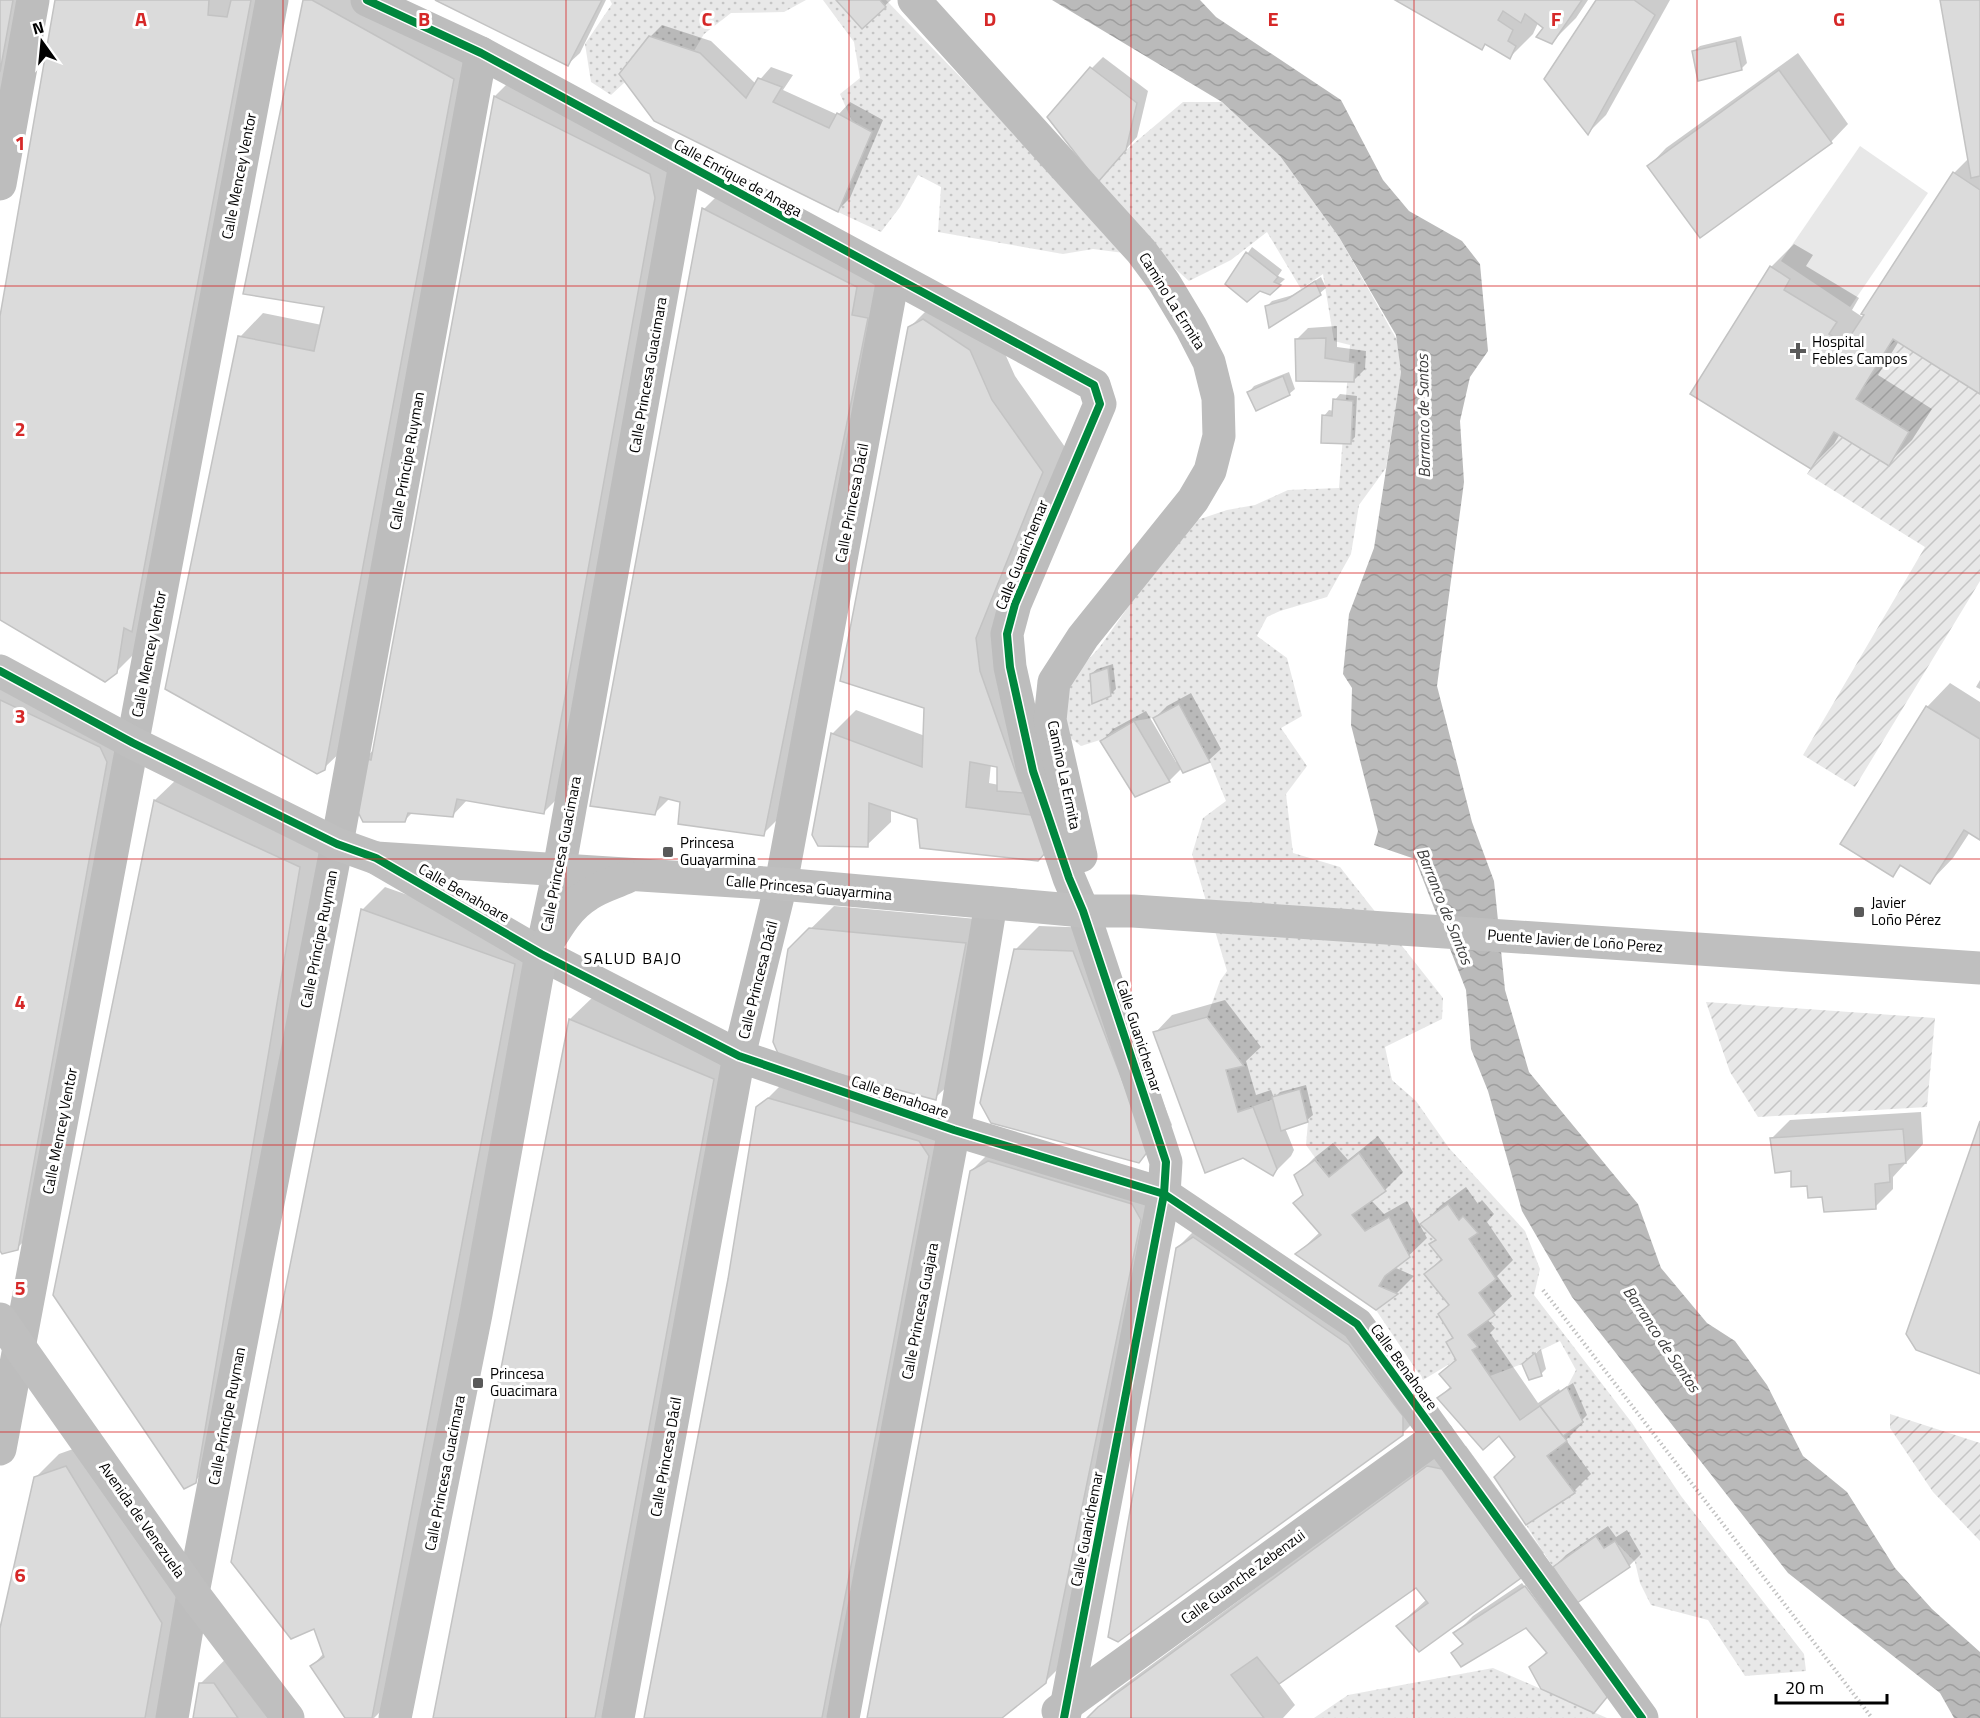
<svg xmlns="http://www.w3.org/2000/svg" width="1980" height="1718" font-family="'Titillium Web',sans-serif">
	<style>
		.grass { fill: url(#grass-dots) }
		.garden { fill: url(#garden-furrows) }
		.pitch { fill: #e8e8e8 }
		.water { fill: url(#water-waves) }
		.shadow { fill: #0003; fill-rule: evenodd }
		.building { fill: #dbdbdb; stroke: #c3c3c3; stroke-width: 1.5 }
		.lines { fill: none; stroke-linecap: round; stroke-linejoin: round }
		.path { stroke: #c2c2c2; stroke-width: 4; stroke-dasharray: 1.5 3; stroke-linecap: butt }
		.street { stroke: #bdbdbd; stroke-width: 33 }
		.secondary { stroke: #bfbfbf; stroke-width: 33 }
		.cycleway-casing { stroke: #fff; stroke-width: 11 }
		.cycleway { stroke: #00873e; stroke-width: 8 }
		.grid { fill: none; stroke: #d62828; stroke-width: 1.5; stroke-opacity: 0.55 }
		.poi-dot { fill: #595959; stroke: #fff; stroke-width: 2 }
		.labels { text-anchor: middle; stroke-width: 6; stroke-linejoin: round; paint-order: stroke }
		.street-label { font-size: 15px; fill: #000; stroke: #fff }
		.poi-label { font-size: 15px; fill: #000; stroke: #fff; text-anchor: start }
		.water-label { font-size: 16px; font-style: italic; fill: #3d3d3d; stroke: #fff }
		.neighbourhood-label { font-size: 16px; letter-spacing: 1.5px; fill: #000; stroke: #fff }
		.grid-label { font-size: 20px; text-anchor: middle; font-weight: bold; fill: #d62828; stroke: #fff; stroke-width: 6; stroke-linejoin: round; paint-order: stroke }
	</style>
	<defs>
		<pattern id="grass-dots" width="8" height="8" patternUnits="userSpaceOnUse" patternTransform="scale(1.5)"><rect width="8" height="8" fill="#e8e8e8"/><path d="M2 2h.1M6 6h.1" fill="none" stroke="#c5c5c5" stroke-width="1.8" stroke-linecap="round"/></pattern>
		<pattern id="garden-furrows" width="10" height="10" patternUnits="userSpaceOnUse" patternTransform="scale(1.5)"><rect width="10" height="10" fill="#e8e8e8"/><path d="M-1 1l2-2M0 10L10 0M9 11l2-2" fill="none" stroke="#c5c5c5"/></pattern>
		<pattern id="water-waves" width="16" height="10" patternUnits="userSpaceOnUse" patternTransform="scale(1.5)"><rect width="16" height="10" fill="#bababa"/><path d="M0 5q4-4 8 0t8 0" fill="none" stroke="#9e9e9e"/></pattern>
	</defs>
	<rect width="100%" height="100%" fill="#fff"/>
	<!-- grass -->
	<g class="grass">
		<polygon points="610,0 806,0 784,12 731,13 704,34 694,51 649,36 619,73 625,82 611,95 591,82 585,44 612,4"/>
		<polygon points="823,0 886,0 1023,142 1098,182 1126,150 1183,102 1222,102 1280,156 1339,237 1397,340 1401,372 1386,468 1359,505 1351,554 1327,597 1280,611 1267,617 1257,636 1287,658 1302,716 1281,728 1307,766 1286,794 1293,853 1340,867 1443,998 1442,1019 1385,1047 1392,1080 1416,1101 1449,1148 1525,1231 1540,1269 1534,1295 1632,1423 1681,1496 1804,1654 1806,1671 1745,1676 1708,1620 1651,1605 1640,1583 1635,1562 1615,1541 1604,1548 1595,1536 1553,1567 1526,1525 1574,1493 1547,1456 1563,1436 1582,1422 1567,1387 1576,1370 1560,1341 1535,1353 1522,1364 1490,1376 1456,1360 1423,1380 1376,1310 1397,1295 1379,1286 1385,1276 1365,1231 1348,1211 1386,1191 1360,1153 1329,1177 1306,1145 1308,1122 1300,1089 1238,1112 1226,1070 1243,1065 1207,1017 1220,981 1227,971 1192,854 1203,818 1226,801 1210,762 1179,705 1153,718 1134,721 1100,740 1081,746 1064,733 1060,690 1099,648 1188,523 1227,510 1255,505 1288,490 1339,488 1350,345 1334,341 1323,274 1301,289 1267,232 1231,260 1189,281 1163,258 1093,249 1063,254 938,232 941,187 918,175 900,207 881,232 838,212 872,132 852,121 840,94 860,78 854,42"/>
		<polygon points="1493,1668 1607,1718 1314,1718 1348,1695"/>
	</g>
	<!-- garden -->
	<g class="garden">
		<polygon points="1893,339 1980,394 1980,581 1855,787 1803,755 1925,547 1807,474"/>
		<polygon points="1706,1002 1935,1018 1927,1107 1758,1117 1730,1072"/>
		<polygon points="1890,1414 1980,1443 1980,1541 1933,1492 1890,1428"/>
	</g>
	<!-- pitch -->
	<polygon class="pitch" points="1860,146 1928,193 1850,307 1781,261"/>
	<!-- water -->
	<polygon class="water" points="1052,0 1200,0 1216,17 1341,100 1383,180 1409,211 1462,241 1480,264 1488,351 1470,377 1460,421 1464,482 1437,686 1472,822 1494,881 1505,990 1529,1072 1638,1204 1661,1268 1707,1323 1735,1341 1767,1385 1803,1456 1847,1492 1895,1568 1932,1609 1980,1652 1980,1718 1954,1718 1940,1693 1788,1573 1572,1297 1522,1211 1488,1091 1471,1049 1466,990 1415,859 1374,845 1378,831 1351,725 1352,688 1343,674 1349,614 1374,548 1401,372 1396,335 1339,237 1280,156 1222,102"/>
	<!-- shadow -->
	<g class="shadow">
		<polygon points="0,0 32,0 0,173"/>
		<polygon points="57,0 269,0 140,648 116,672 0,618 0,325"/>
		<polygon points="305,0 377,0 477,55 348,745 324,768 240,337 263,313 322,325 326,306"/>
		<polygon points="438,0 606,0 580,53 568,64"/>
		<polygon points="838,0 891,0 862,27"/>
		<polygon points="1400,0 1588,0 1576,18 1552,42 1545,28 1538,23 1533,34 1510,57 1486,44 1481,49"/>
		<polygon points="1597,0 1670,0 1606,115 1588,133"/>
		<polygon points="1941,0 1980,0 1980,392 1899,341 1878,375 1932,409 1912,440 1888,464 1840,434 1834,444 1811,467 1771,267 1794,244 1813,255 1806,266 1859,298 1852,310 1864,318 1954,173 1969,158"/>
		<polygon points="662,25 711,41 756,84 771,67 793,75 783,90 838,115 850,102 883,120 850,198 838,210 650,37"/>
		<polygon points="1741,36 1747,63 1741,69 1694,51 1700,46"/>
		<polygon points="1798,53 1848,124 1831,142 1649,166 1666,148"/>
		<polygon points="1103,57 1148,91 1137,137 1109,168 1091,69"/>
		<polygon points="518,73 673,151 567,789 544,812 468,799 452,816 413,812 405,820 365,759 375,748 495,96"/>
		<polygon points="727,186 880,263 787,810 763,834 670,798 654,814 704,209"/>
		<polygon points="1252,247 1282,270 1278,276 1285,279 1270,293 1260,289 1227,284"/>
		<polygon points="1321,277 1326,288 1320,293 1267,306 1272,301 1293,295"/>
		<path d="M 933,304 L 993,327 L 1015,376 L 1065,447 L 999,613 L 1071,826 L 918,818 L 891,809 L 891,822 L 867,845 L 832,734 L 856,710 L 925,736 L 926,707 L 909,328 ZM 991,764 L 998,766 L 999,785 L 989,783 Z"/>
		<polygon points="1337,326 1337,347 1366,351 1365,369 1353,381 1296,340 1308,328"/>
		<polygon points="1289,372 1295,389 1289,394 1249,392 1254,386"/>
		<polygon points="1340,394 1357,396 1355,437 1350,442 1324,416 1329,410 1334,411 1335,400"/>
		<polygon points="1113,664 1116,689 1110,695 1091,674 1097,669"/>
		<polygon points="0,666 124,724 41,1225 17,1248 0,1248"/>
		<polygon points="1980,680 1980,689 1976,687"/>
		<polygon points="1950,683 1980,702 1980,838 1970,832 1953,858 1930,882 1902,865 1892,875 1927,707"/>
		<polygon points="1191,693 1221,749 1209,760 1182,768 1169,781 1102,741 1113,729 1146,711 1176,762 1178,761 1155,718 1167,706"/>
		<polygon points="179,777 323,844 219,1457 195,1481 55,1295 155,800"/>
		<polygon points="385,887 538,941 394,1698 374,1718 347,1718 312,1666 324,1653 362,910"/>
		<polygon points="834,906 988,920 959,1075 935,1098 790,949"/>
		<polygon points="1039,926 1096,928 1172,1125 1138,1162 1015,950"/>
		<polygon points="594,996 737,1055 614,1718 435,1718 570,1019"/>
		<polygon points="1225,1000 1261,1047 1246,1061 1256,1095 1271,1090 1274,1098 1280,1092 1306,1085 1313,1115 1307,1120 1285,1128 1294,1150 1291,1156 1273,1174 1155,1033 1172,1015"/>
		<polygon points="782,1084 943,1118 840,1718 646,1718 729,1280 758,1108"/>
		<polygon points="1921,1112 1923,1144 1893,1177 1893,1189 1875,1207 1823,1196 1792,1170 1772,1138 1790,1120"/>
		<polygon points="1378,1136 1403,1172 1385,1190 1371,1200 1384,1214 1407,1201 1427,1238 1396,1268 1414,1276 1397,1293 1376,1308 1297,1254 1320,1232 1296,1176 1314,1158 1333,1143 1348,1160"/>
		<polygon points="995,1147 1156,1181 1069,1658 1045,1682 1000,1718 869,1718 971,1171"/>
		<polygon points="1466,1187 1478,1204 1482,1200 1494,1214 1487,1222 1513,1260 1497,1276 1512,1296 1487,1319 1495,1328 1490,1333 1538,1403 1559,1389 1560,1391 1573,1383 1587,1415 1582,1420 1584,1422 1566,1440 1591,1474 1574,1491 1517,1456 1499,1434 1439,1398 1451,1386 1457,1359 1448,1342 1454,1337 1450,1304 1426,1274 1442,1258 1431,1244 1437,1239 1423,1224 1440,1206"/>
		<polygon points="1217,1215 1426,1410 1402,1434 1177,1248 1201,1224"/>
		<polygon points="1541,1349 1546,1369 1541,1374 1530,1358"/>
		<polygon points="90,1443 184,1598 164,1718 0,1718 0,1635 35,1478 59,1454"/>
		<polygon points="1452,1443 1466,1446 1544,1553 1520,1577 1398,1626 1427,1599 1417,1586 1278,1682 1295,1705 1283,1718 1088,1718 1112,1694"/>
		<polygon points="1608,1526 1616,1537 1627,1530 1641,1554 1629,1566 1554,1567 1566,1555"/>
		<polygon points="1522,1583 1611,1693 1594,1711 1531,1668 1547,1651 1526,1626 1453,1653 1463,1643 1456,1633 1473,1616"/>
		<polygon points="235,1650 294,1718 195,1718 201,1683"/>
	</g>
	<!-- building -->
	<g class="building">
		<polygon points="0,0 13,0 0,72"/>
		<polygon points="55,0 209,0 208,15 227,17 231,0 251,0 132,632 124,628 117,673 105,682 0,620 0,316"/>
		<polygon points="303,0 312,0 454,79 325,770 317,774 165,689 238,336 314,351 324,307 243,294"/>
		<polygon points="435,0 602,0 568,66"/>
		<polygon points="836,0 880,0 886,7 862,29"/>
		<polygon points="1395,0 1582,0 1552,44 1536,37 1543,28 1525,14 1521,23 1503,11 1498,20 1513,30 1508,41 1516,46 1510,59 1485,44 1482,50"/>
		<polygon points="1596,0 1634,0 1655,15 1588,135 1544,79"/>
		<polygon points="1940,0 1980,0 1980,176 1971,178"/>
		<polygon points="649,36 700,53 746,98 758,78 782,87 773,102 829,128 837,113 872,132 838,212 654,121 619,74"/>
		<polygon points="1736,41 1742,70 1698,81 1692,51"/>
		<polygon points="1090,67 1137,103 1126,150 1098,182 1047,117"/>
		<polygon points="1779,70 1832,143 1700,238 1647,166"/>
		<polygon points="494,96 650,174 655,198 544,814 457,799 453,817 408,813 405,822 363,822 356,808 363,758 371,760"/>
		<polygon points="1953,172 1980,190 1980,394 1893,339 1856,399 1909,432 1889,466 1834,432 1811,469 1690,394 1770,266 1790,279 1784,290 1837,322 1829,334 1845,344 1864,315 1861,314"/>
		<polygon points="702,208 857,287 852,315 868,318 764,836 678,824 680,802 660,797 655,815 590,806"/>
		<polygon points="1246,252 1278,277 1274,282 1281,285 1270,295 1260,291 1247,302 1225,284"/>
		<polygon points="1315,281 1321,295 1269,328 1265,306 1286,300"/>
		<polygon points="923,319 970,350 992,400 1043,472 976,638 980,671 1023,793 997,791 997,767 970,762 966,807 1031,815 1048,850 1038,861 920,848 917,819 869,803 868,847 818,846 812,835 831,733 922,767 924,708 840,681 908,327"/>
		<polygon points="1326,338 1325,358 1355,363 1354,382 1296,381 1295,339"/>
		<polygon points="1283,376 1290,395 1256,411 1247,392"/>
		<polygon points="1333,399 1353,401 1351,444 1321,443 1322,415 1332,416"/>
		<polygon points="1108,668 1111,696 1092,704 1090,674"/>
		<polygon points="0,700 100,747 107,762 18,1250 2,1254 0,1251"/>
		<polygon points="1179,704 1210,762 1183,773 1153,718"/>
		<polygon points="1926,706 1980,739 1980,840 1964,830 1930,884 1900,865 1893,877 1840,844"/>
		<polygon points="1134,721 1170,782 1135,797 1100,741"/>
		<polygon points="154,800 300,867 196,1483 184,1489 53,1295"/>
		<polygon points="361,909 515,964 372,1718 345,1718 310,1666 324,1657 314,1629 291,1639 231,1562"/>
		<polygon points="809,928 966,943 936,1100 780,1058 773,1042 788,949"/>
		<polygon points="1014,949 1073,951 1149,1150 1139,1163 991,1123 980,1103"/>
		<polygon points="1207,1017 1244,1066 1226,1070 1238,1112 1253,1107 1277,1169 1273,1176 1243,1158 1205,1173 1153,1032"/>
		<polygon points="569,1019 714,1079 595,1718 433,1718"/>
		<polygon points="1300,1089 1308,1122 1281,1131 1272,1097"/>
		<polygon points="768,1098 919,1141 929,1156 822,1718 644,1718 728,1279 756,1107"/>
		<polygon points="1980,1121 1980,1374 1916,1350 1906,1334"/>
		<polygon points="1903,1129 1906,1163 1889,1165 1890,1182 1875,1184 1876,1209 1824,1212 1822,1197 1808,1198 1807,1186 1791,1187 1791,1171 1775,1173 1770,1138"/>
		<polygon points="1359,1153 1386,1191 1352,1215 1365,1231 1389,1217 1410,1257 1385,1276 1379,1286 1398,1294 1376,1310 1295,1254 1321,1235 1293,1203 1303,1195 1294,1175 1315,1160 1329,1177"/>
		<polygon points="988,1161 1132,1204 1141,1220 1046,1683 1002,1718 867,1718 970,1171"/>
		<polygon points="1448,1204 1459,1220 1463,1216 1478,1233 1469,1239 1496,1279 1479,1293 1495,1315 1468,1335 1478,1347 1472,1350 1520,1420 1540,1406 1567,1441 1547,1456 1575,1493 1526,1525 1494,1477 1515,1457 1499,1436 1483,1450 1437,1398 1451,1388 1439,1374 1456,1360 1446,1342 1453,1338 1438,1314 1449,1305 1424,1274 1442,1260 1429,1244 1436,1240 1420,1224"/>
		<polygon points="1193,1237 1349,1345 1403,1416 1403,1435 1118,1642 1108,1637 1176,1248"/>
		<polygon points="1535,1353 1542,1376 1529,1380 1522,1364"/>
		<polygon points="1567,1387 1583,1422 1563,1436 1540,1406"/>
		<polygon points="66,1466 162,1623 145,1718 0,1718 0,1628 34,1477"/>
		<polygon points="1427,1466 1442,1469 1521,1578 1419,1652 1396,1626 1428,1603 1416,1588 1279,1684 1257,1657 1231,1675 1264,1718 1087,1718 1098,1707"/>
		<polygon points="1596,1536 1604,1548 1615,1541 1630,1567 1577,1603 1553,1567"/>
		<polygon points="1525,1586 1608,1696 1594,1713 1541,1689 1529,1667 1547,1653 1526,1628 1461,1667 1451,1653 1463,1644 1453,1633"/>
		<polygon points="199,1683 214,1683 238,1718 193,1718"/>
	</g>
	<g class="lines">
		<!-- path -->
		<polyline class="path" points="1543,1290 1872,1718"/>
		<!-- street -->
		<g class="street">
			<polyline points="367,0 481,53 1094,385 1100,404 1015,604 1007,634 1010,667 1033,771 1069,878 1083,911 1166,1162 1164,1194 1064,1718"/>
			<polyline points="914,0 1141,251 1164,282 1191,327 1209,362 1218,398 1219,436 1210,471 1193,500 1083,637 1054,682 1050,720 1081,856"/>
			<polyline points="685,164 559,870 541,954 739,1056 954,1130 1164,1194 1357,1324 1642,1718"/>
			<polyline points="0,184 33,0"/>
			<polyline points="0,1449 272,0"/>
			<polyline points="1058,1711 1438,1436"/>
			<polyline points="172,1718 193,1593 337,844 481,53"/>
			<polyline points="618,1718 739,1056 781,884 893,278"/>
			<polyline points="843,1718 954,1130 991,903"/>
		</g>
		<!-- secondary -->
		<g class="secondary">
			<polyline points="0,671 133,743 337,844 376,858 541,954"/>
			<polyline points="376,858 781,884 1083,911 1133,911 1980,968"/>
			<polyline points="0,1319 193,1593 288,1718"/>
			<path d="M 395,1718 L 476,1314 L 541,954 C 554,933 566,908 588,895 C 599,887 614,883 627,877"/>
		</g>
		<!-- cycleway casing -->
		<g class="cycleway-casing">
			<g id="cycleway">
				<polyline points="367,0 481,53 1094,385 1100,404 1015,604 1007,634 1010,667 1033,771 1069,878 1083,911 1166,1162 1164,1194 1064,1718"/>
				<polyline points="0,671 133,743 337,844 376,858 541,954 739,1056 954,1130 1164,1194 1357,1324 1642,1718"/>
			</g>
		</g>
		<!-- cycleway -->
		<use href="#cycleway" class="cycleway"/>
	</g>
	<!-- grid -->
	<path class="grid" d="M 283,0 L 283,1718M 566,0 L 566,1718M 849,0 L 849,1718M 1131,0 L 1131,1718M 1414,0 L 1414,1718M 1697,0 L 1697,1718M 0,286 L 1980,286M 0,573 L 1980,573M 0,859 L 1980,859M 0,1145 L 1980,1145M 0,1432 L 1980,1432"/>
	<!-- markers -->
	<g class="poi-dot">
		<path d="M1795 342h6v6h6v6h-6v6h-6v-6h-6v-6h6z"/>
		<rect x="662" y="846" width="12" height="12" rx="3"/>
		<rect x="1853" y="906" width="12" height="12" rx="3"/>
		<rect x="472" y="1377" width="12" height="12" rx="3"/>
	</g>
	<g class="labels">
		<!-- street labels -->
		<g class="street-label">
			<text transform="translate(239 176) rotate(-79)" y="5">Calle Mencey Ventor</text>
			<text transform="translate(738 178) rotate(29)" y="5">Calle Enrique de Anaga</text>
			<text transform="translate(1172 301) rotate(58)" y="5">Camino La Ermita</text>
			<text transform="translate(648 375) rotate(-80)" y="5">Calle Princesa Guacimara</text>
			<text transform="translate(407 461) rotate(-80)" y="5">Calle Príncipe Ruyman</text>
			<text transform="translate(852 503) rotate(-79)" y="5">Calle Princesa Dácil</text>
			<text transform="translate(1022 555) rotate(-68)" y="5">Calle Guanichemar</text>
			<text transform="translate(149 654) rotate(-79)" y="5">Calle Mencey Ventor</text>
			<text transform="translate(1064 775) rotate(78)" y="5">Camino La Ermita</text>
			<text transform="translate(561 854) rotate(-79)" y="5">Calle Princesa Guacimara</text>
			<text transform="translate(809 888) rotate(5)" y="5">Calle Princesa Guayarmina</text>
			<text transform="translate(464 893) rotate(30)" y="5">Calle Benahoare</text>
			<text transform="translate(319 939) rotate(-79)" y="5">Calle Príncipe Ruyman</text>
			<text transform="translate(1575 941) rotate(4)" y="5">Puente Javier de Loño Perez</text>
			<text transform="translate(758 980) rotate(-76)" y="5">Calle Princesa Dácil</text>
			<text transform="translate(1139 1036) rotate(72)" y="5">Calle Guanichemar</text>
			<text transform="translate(900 1097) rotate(19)" y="5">Calle Benahoare</text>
			<text transform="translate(60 1131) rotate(-79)" y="5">Calle Mencey Ventor</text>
			<text transform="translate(920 1311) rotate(-79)" y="5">Calle Princesa Guajara</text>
			<text transform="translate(1404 1367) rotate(54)" y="5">Calle Benahoare</text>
			<text transform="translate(227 1416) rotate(-79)" y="5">Calle Príncipe Ruyman</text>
			<text transform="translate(666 1457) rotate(-80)" y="5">Calle Princesa Dácil</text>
			<text transform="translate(445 1473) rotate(-79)" y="5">Calle Princesa Guacimara</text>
			<text transform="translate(142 1520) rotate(55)" y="5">Avenida de Venezuela</text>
			<text transform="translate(1087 1529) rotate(-79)" y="5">Calle Guanichemar</text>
			<text transform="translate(1243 1577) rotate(-36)" y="5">Calle Guanche Zebenzui</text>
		</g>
		<!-- poi labels -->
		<g class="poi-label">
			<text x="1812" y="347">Hospital<tspan x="1812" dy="17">Febles Campos</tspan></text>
			<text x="680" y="848">Princesa<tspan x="680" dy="17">Guayarmina</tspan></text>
			<text x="1871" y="908">Javier<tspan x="1871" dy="17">Loño Pérez</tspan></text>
			<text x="490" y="1379">Princesa<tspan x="490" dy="17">Guacimara</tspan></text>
		</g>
		<!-- water labels -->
		<g class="water-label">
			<text transform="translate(1423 416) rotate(-91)" y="6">Barranco de Santos</text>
			<text transform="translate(1445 906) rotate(68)" y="6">Barranco de Santos</text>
			<text transform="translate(1662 1339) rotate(56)" y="6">Barranco de Santos</text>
		</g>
		<!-- neighbourhood labels -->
		<g class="neighbourhood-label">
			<text x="633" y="964">SALUD BAJO</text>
		</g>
	</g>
	<g class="grid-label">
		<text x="141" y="26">A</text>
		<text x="424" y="26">B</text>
		<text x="707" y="26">C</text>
		<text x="990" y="26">D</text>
		<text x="1273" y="26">E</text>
		<text x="1556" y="26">F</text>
		<text x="1839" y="26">G</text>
		<text x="20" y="150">1</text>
		<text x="20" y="436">2</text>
		<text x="20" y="723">3</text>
		<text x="20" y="1009">4</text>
		<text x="20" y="1295">5</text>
		<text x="20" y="1582">6</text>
	</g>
	<!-- north arrow -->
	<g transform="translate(42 42) rotate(345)" stroke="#ffffff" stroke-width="4.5" paint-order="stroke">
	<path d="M0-4.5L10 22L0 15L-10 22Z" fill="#000000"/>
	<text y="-9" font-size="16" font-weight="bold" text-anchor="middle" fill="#000000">N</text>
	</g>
	<!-- scale -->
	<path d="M1776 1694v9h111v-9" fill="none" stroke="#000000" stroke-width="3"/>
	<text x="1785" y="1694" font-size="18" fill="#000000" stroke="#ffffff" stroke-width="4.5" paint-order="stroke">20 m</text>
</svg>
